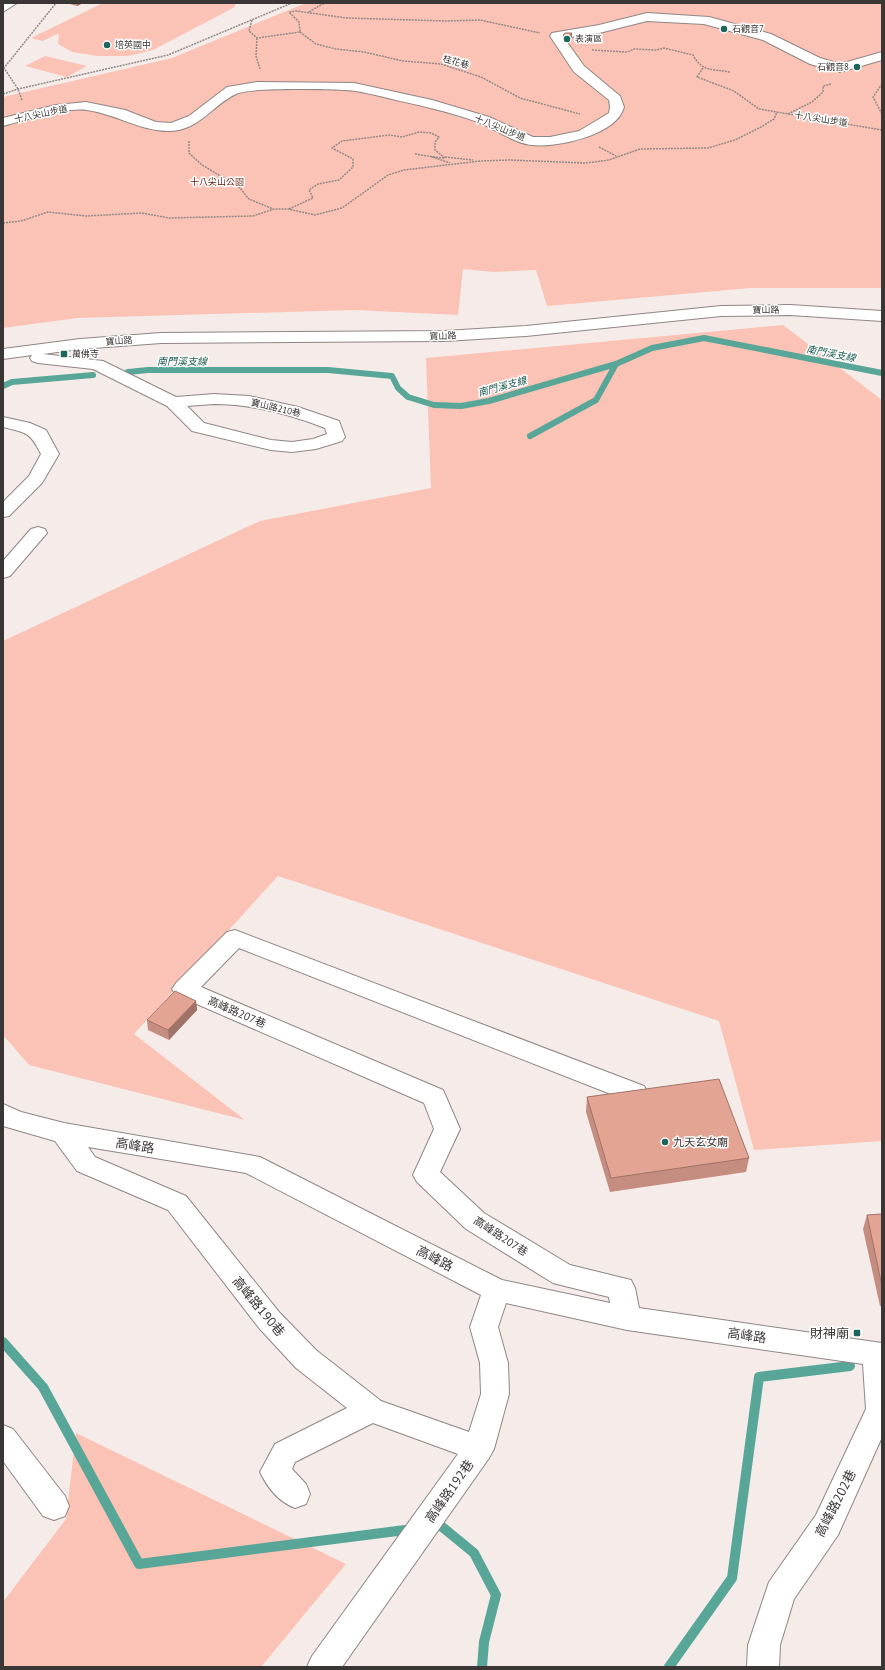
<svg xmlns="http://www.w3.org/2000/svg" width="885" height="1670" font-family="'PT Sans','Noto Sans TC',sans-serif">
	<style>
		.green { fill: #fbc3b5 }
		.lines { fill: none; stroke-linecap: round; stroke-linejoin: round }
		.stream-far1 { stroke: #58a698; stroke-width: 6 }
		.stream { stroke: #58a698; stroke-width: 10 }
		.minor-casing { stroke: #8e8684; stroke-width: 2 }
		.path { stroke: #918a88; stroke-width: 1.5; stroke-dasharray: 2 1; stroke-linecap: butt }
		.minor { fill: #fff; fill-rule: evenodd }
		.wall { fill: #c48d7f }
		.shaded-wall { fill: #a07368 }
		.building { fill: #e4a494; stroke: #a07368 }
		.poi-dot { fill: #1e665b; stroke: #fff; stroke-width: 1.5 }
		.labels { text-anchor: middle; stroke-width: 3; stroke-linejoin: round; paint-order: stroke }
		.far-poi-label { font-size: 9px; fill: #3a3635; stroke: #fff; text-anchor: start }
		.far-street-label { font-size: 9px; fill: #3a3635; stroke: #fff }
		.far-park-label { font-size: 9px; fill: #651a09; stroke: #fff }
		.far-water-label { font-size: 10px; font-style: italic; fill: #1d5d53; stroke: #fff }
		.street-label { font-size: 11px; fill: #3a3635; stroke: #fff }
		.poi-label { font-size: 11px; fill: #3a3635; stroke: #fff; text-anchor: start }
		.near-street-label { font-size: 13px; fill: #3a3635; stroke: #fff }
		.near-poi-label { font-size: 13px; fill: #3a3635; stroke: #fff; text-anchor: end }
	</style>
	<rect width="100%" height="100%" fill="#f5ece9"/>
	<!-- green -->
	<g class="green">
		<polygon points="103,3 235,3 235,7 153,50 128,56 97,56 72,52 58,44 59,33 43,41 31,38"/>
		<polygon points="306,3 882,3 882,288 751,288 547,306 536,270 493,272 463,269 458,315 356,310 77,318 3,328 3,97 172,58"/>
		<polygon points="45,56 87,66 67,77 25,66"/>
		<polygon points="783,325 882,400 882,1141 754,1150 719,1021 278,876 134,1034 245,1120 29,1065 3,1035 3,641 260,521 431,488 426,358"/>
		<polygon points="76,1433 346,1564 261,1667 3,1667 3,1602 66,1519"/>
	</g>
	<g class="lines">
		<!-- stream-far1 -->
		<g class="stream-far1">
			<polyline points="128,372 148,370 328,370 392,376 398,388 408,397 434,405 461,406 489,401 616,364 652,348 704,338 882,373"/>
			<polyline points="3,386 12,382 93,375"/>
			<polyline points="530,436 596,400 616,364"/>
		</g>
		<!-- stream -->
		<g class="stream">
			<polyline points="3,1342 43,1387 139,1564 413,1529"/>
			<polyline points="432,1527 441,1526 474,1553 496,1595 484,1642 482,1667"/>
			<polyline points="669,1667 732,1578 759,1377 850,1366"/>
		</g>
		<!-- minor casing -->
		<g class="minor-casing">
			<g id="minor">
				<polygon points="3,3 17,3 3,12"/>
				<path d="M 647,13 L 709,17 L 771,34 L 820,58 L 840,64 L 882,52 L 882,60 L 840,72 L 810,64 L 763,40 L 704,24 L 647,21 L 599,33 L 564,38 L 584,66 L 620,96 L 624,107 C 617,135 557,148 532,145 C 516,144 495,129 480,123 C 449,111 416,105 384,97 C 374,95 364,92 355,91 C 337,89 249,87 236,94 C 214,104 199,130 171,131 C 142,132 116,114 87,110 C 64,107 27,120 3,126 L 3,118 L 56,105 L 86,102 L 125,110 L 156,122 L 171,123 L 189,116 L 227,87 L 257,82 L 354,83 L 432,100 L 489,117 L 533,137 L 550,137 L 579,131 L 609,113 L 610,107 L 609,100 L 574,72 L 550,36 L 552,33 L 599,25 Z"/>
				<path d="M 790,305 L 882,311 L 882,321 L 790,315 L 721,316 L 526,336 L 445,341 L 161,343 L 80,349 L 43,354 L 103,361 L 176,397 L 214,394 L 249,396 L 298,407 L 339,421 L 345,437 L 342,441 L 316,449 L 292,452 L 271,450 L 192,431 L 167,406 L 93,369 L 38,363 L 32,361 L 30,358 L 32,355 L 3,359 L 3,349 L 80,339 L 161,333 L 445,331 L 526,326 L 721,306 ZM 214,404 C 253,404 289,414 325,428 L 327,434 L 313,439 L 292,442 L 271,440 L 204,423 L 187,406 Z"/>
				<path d="M 3,417 L 30,423 L 46,430 L 59,454 L 42,483 L 9,516 L 3,517 L 3,502 L 29,476 L 41,454 C 30,432 27,433 3,427 Z"/>
				<polygon points="38,527 45,529 47,533 10,576 3,578 3,561 31,529"/>
				<path d="M 235,930 L 644,1086 L 648,1093 L 644,1100 L 635,1103 L 626,1100 L 239,948 L 201,987 L 443,1090 L 460,1129 L 440,1172 L 484,1213 L 570,1265 L 631,1280 L 635,1288 L 639,1308 L 882,1343 L 882,1437 L 838,1535 L 794,1599 L 780,1645 L 779,1667 L 747,1667 L 748,1645 L 769,1582 L 816,1515 L 866,1409 L 863,1364 L 627,1330 L 506,1303 L 498,1327 L 508,1363 L 509,1394 L 494,1449 L 489,1458 L 342,1667 L 307,1667 L 312,1656 L 458,1454 L 373,1423 L 295,1462 L 292,1469 L 306,1484 L 310,1494 L 306,1504 L 295,1508 C 279,1502 267,1487 260,1472 L 275,1444 L 347,1408 L 296,1368 L 259,1328 L 168,1210 L 77,1171 L 55,1141 L 3,1126 L 3,1104 L 21,1112 L 64,1123 L 260,1157 L 502,1280 L 610,1303 L 609,1297 L 553,1283 L 466,1229 L 417,1182 L 413,1175 L 434,1129 L 424,1103 L 176,995 L 172,989 L 176,983 L 227,932 ZM 88,1147 L 246,1173 L 481,1295 L 470,1327 L 480,1363 L 481,1394 L 469,1432 L 381,1401 L 316,1350 L 279,1312 L 186,1196 L 95,1157 Z"/>
				<polygon points="3,1425 13,1429 65,1496 69,1506 65,1516 54,1520 43,1516 3,1461"/>
			</g>
		</g>
		<!-- path -->
		<g class="path">
			<polyline points="309,12 324,3"/>
			<polyline points="252,20 249,31 257,38 300,32 299,22 289,12 296,11 347,18 447,21 480,20 540,33"/>
			<polyline points="300,32 316,44 336,49 364,52 403,61 441,64 481,77 520,98 580,114"/>
			<polyline points="257,38 256,56 260,69"/>
			<path d="M 592,50 L 627,52 L 634,49 L 656,50 L 664,48 L 693,55 C 702,72 713,69 730,72"/>
			<polyline points="703,68 697,77 734,91 759,109 882,130"/>
			<polyline points="882,84 873,97 882,114"/>
			<polyline points="3,94 18,89 168,55 292,3"/>
			<polyline points="22,100 18,89 4,68 56,3"/>
			<polyline points="788,114 812,102 823,92 823,86 831,84"/>
			<polyline points="189,141 189,153 202,165 239,187 249,199 273,209"/>
			<polyline points="599,147 616,156"/>
			<polyline points="415,154 434,157"/>
			<polyline points="445,157 473,160"/>
			<polyline points="289,209 313,198 309,190 318,184 339,180 353,167 353,159 332,148 342,141 389,135 402,137 419,132 431,133 439,137 435,142 435,150 445,158 432,157 450,163"/>
			<polyline points="3,223 21,221 48,212 86,216 142,213 169,218 253,216 274,209 288,209 315,215 342,208 388,175 404,170 480,161 509,160 585,163 609,160 640,149 708,148 735,140 761,127 774,119 777,112"/>
		</g>
		<!-- minor -->
		<use href="#minor" class="minor"/>
	</g>
	<!-- wall -->
	<g class="wall">
		<polygon points="66,3 83,3 77,6"/>
		<polygon points="563,35 572,37 568,41 563,39"/>
		<polygon points="196,1001 197,1010 169,1040 148,1030 147,1020"/>
		<polygon points="587,1097 749,1158 746,1172 610,1192 586,1112"/>
		<polygon points="882,1214 882,1306 880,1306 863,1229 867,1215"/>
	</g>
	<!-- shaded-wall -->
	<g class="shaded-wall">
		<polygon points="77,3 83,3 77,6"/>
		<polygon points="572,33 572,37 568,41 568,37"/>
		<polygon points="196,1001 197,1010 169,1040 168,1030"/>
	</g>
	<!-- building -->
	<g class="building">
		<polygon points="565,33 572,33 568,37 563,35"/>
		<polygon points="175,991 196,1001 168,1030 147,1020"/>
		<polygon points="719,1079 749,1158 611,1178 587,1097"/>
		<polygon points="882,1214 882,1286 867,1215"/>
	</g>
	<!-- markers -->
	<g class="poi-dot">
		<circle cx="724" cy="29" r="4"/>
		<circle cx="567" cy="39" r="4"/>
		<circle cx="107" cy="45" r="4"/>
		<circle cx="857" cy="67" r="4"/>
		<rect x="60" y="350" width="8" height="8" rx="2"/>
		<circle cx="665" cy="1142" r="4"/>
		<rect x="853" y="1329" width="8" height="8" rx="2"/>
	</g>
	<g class="labels">
		<!-- far-poi labels -->
		<g class="far-poi-label">
			<text x="732" y="32">石觀音7</text>
			<text x="575" y="42">表演區</text>
			<text x="115" y="48">培英國中</text>
			<text x="849" y="70" text-anchor="end">石觀音8</text>
			<text x="72" y="357">萬佛寺</text>
		</g>
		<!-- far-street labels -->
		<g class="far-street-label">
			<text transform="translate(456 62) rotate(16)" y="3">桂花巷</text>
			<text transform="translate(41 114) rotate(-12)" y="3">十八尖山步道</text>
			<text transform="translate(821 119) rotate(9)" y="3">十八尖山步道</text>
			<text transform="translate(500 128) rotate(22)" y="3">十八尖山步道</text>
			<text transform="translate(766 310) rotate(-1)" y="3">寶山路</text>
			<text transform="translate(443 336) rotate(-2)" y="3">寶山路</text>
			<text transform="translate(119 341) rotate(-4)" y="3">寶山路</text>
			<text transform="translate(276 408) rotate(13)" y="3">寶山路210巷</text>
		</g>
		<!-- far-park labels -->
		<g class="far-park-label">
			<text x="217" y="185">十八尖山公園</text>
		</g>
		<!-- far-water labels -->
		<g class="far-water-label">
			<text transform="translate(831 353) rotate(11)" y="4">南門溪支線</text>
			<text x="182" y="365">南門溪支線</text>
			<text transform="translate(502 386) rotate(-15)" y="4">南門溪支線</text>
		</g>
		<!-- street labels -->
		<g class="street-label">
			<text transform="translate(237 1012) rotate(23)" y="4">高峰路207巷</text>
			<text transform="translate(501 1236) rotate(33)" y="4">高峰路207巷</text>
		</g>
		<!-- poi labels -->
		<g class="poi-label">
			<text x="673" y="1146">九天玄女廟</text>
		</g>
		<!-- near-street labels -->
		<g class="near-street-label">
			<text transform="translate(135 1145) rotate(9)" y="5">高峰路</text>
			<text transform="translate(435 1258) rotate(27)" y="5">高峰路</text>
			<text transform="translate(259 1306) rotate(50)" y="5">高峰路190巷</text>
			<text transform="translate(747 1335) rotate(8)" y="5">高峰路</text>
			<text transform="translate(449 1491) rotate(-55)" y="5">高峰路192巷</text>
			<text transform="translate(835 1503) rotate(-63)" y="5">高峰路202巷</text>
		</g>
		<!-- near-poi labels -->
		<g class="near-poi-label">
			<text x="849" y="1338">財神廟</text>
		</g>
	</g>
	<!-- border -->
	<rect width="885" height="1670" fill="none" stroke="#3a3635" stroke-width="8"/>
</svg>
